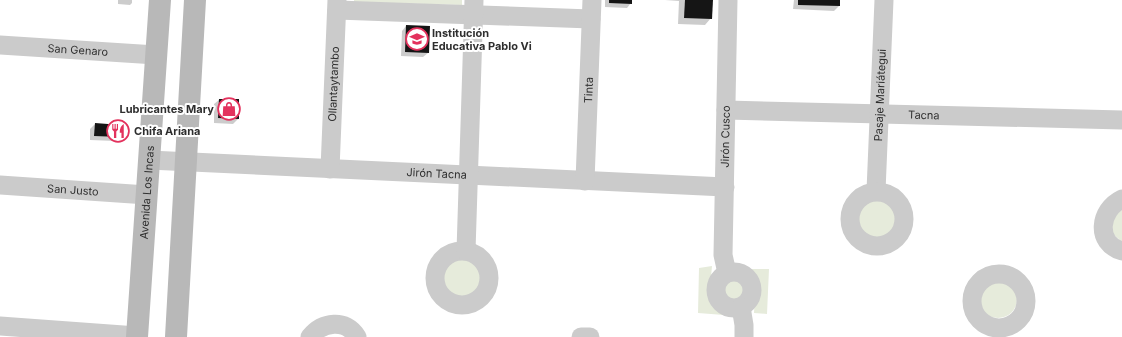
<svg xmlns="http://www.w3.org/2000/svg" width="1122" height="337" font-family="Inter,sans-serif">
	<style>
		.green { fill: #e6ebdb }
		.shadow { fill: #0003 }
		.building { fill: #151515 }
		.lines { fill: none; stroke-linecap: round; stroke-linejoin: round }
		.minor { stroke: #cbcbcb; stroke-width: 19 }
		.secondary { stroke: #b8b8b8; stroke-width: 22 }
		.labels { text-anchor: middle; stroke-width: 4; stroke-linejoin: round; paint-order: stroke }
		.poi-label { font-size: 11px; font-weight: bold; fill: #2e2e2e; stroke: #fff; text-anchor: start }
		.street-label { font-size: 11px; fill: #2e2e2e; stroke: #fff }
	</style>
	<rect width="100%" height="100%" fill="#fff"/>
	<!-- green -->
	<g class="green">
		<polygon points="354,0 462,0 462,5 354,2"/>
		<circle cx="877" cy="219" r="23"/>
		<polygon points="1122,205 1122,242 1112,233 1110,219"/>
		<circle cx="461" cy="279" r="20"/>
		<path d="M 712,266 C 711,277 709,293 715,302 C 719,307 723,308 724,315 L 698,313 L 699,268 Z"/>
		<path d="M 743,269 L 769,269 L 767,314 L 754,313 C 755,293 758,284 743,269 Z"/>
		<circle cx="733" cy="290" r="13"/>
		<circle cx="998" cy="299" r="19"/>
	</g>
	<!-- shadow -->
	<g class="shadow">
		<polygon points="118,0 132,0 132,3 130,5 118,4"/>
		<polygon points="605,0 631,0 631,3 627,8 605,7"/>
		<polygon points="665,0 712,0 711,18 705,25 678,24 679,1"/>
		<polygon points="794,0 839,0 839,6 834,11 793,9"/>
		<polygon points="406,26 428,53 423,57 401,56 402,31"/>
		<polygon points="219,100 238,100 238,119 233,124 214,123 214,104"/>
		<polygon points="95,124 120,137 115,141 90,140 90,129"/>
	</g>
	<!-- building -->
	<g class="building">
		<polygon points="609,0 632,0 632,4 609,3"/>
		<polygon points="685,0 713,0 712,19 684,18"/>
		<polygon points="798,0 840,0 840,6 798,5"/>
		<polygon points="406,25 430,26 429,53 405,52"/>
		<polygon points="219,99 239,99 239,119 218,118"/>
		<polygon points="95,123 121,125 121,137 94,136"/>
	</g>
	<g class="lines">
		<!-- minor -->
		<g class="minor">
			<polyline points="337,10 591,19"/>
			<path id="s1" d="M 0,45 L 156,55"/>
			<path id="s2" d="M 726,110 L 1122,120"/>
			<path id="s3" d="M 149,160 L 725,187"/>
			<path id="s4" d="M 330,169 L 337,0"/>
			<path id="s5" d="M 585,181 L 592,0"/>
			<path id="s6" d="M 0,185 L 147,195"/>
			<path id="s7" d="M 876,191 L 884,0"/>
			<circle cx="877" cy="219" r="27"/>
			<path d="M 1122,199 C 1099,210 1095,243 1122,251"/>
			<circle cx="462" cy="278" r="27"/>
			<polyline points="466,251 474,0"/>
			<circle cx="734" cy="290" r="18"/>
			<path id="s8" d="M 727,273 L 723,255 L 728,0"/>
			<circle cx="999" cy="301" r="27"/>
			<polyline points="741,307 744,325 744,337"/>
			<polyline points="0,326 137,336"/>
			<path d="M 310,337 C 322,322 346,318 357,337"/>
			<polyline points="581,337 590,337"/>
		</g>
		<!-- secondary -->
		<g class="secondary">
			<path id="s9" d="M 137,337 L 160,0"/>
			<polyline points="176,337 195,0"/>
		</g>
	</g>
	<!-- icons -->
	<defs>
		<g id="school-ring" transform="scale(1.15)"><circle r="9.5" fill="#fff" stroke="#e3325d" stroke-width="1.5"/><path d="M0-5L7-2L0 1L-7-2ZM-4 1L0 2.5L4 1V4Q0 6-4 4Z" fill="#e3325d"/></g>
		<g id="shop-ring" transform="scale(1.15)"><circle r="9.5" fill="#fff" stroke="#e3325d" stroke-width="1.5"/><path d="M-5-2.5h2.3a2.7 3.5 0 0 1 5.4 0H5L5.5 6h-11ZM-1.5-2.5h3a1.5 2.3 0 0 0-3 0Z" fill="#e3325d"/></g>
		<g id="restaurant-ring" transform="scale(1.15)"><circle r="9.5" fill="#fff" stroke="#e3325d" stroke-width="1.5"/><path d="M-5-6h1v4h1v-4h1v4h1v-4h1v5L-1.5 .5V6h-2V.5L-5-1ZM5-6V6H3V1.5H1.5Q1.5-4 5-6Z" fill="#e3325d"/></g>
	</defs>
	<g fill-rule="evenodd">
		<use href="#school-ring" x="417" y="39"/>
		<use href="#shop-ring" x="229" y="109"/>
		<use href="#restaurant-ring" x="118" y="131"/>
	</g>
	<g class="labels">
		<!-- poi labels -->
		<g class="poi-label">
			<text x="432" y="37">Institución<tspan x="432" dy="13">Educativa Pablo Vi</tspan></text>
			<text x="214" y="113" text-anchor="end">Lubricantes Mary</text>
			<text x="134" y="135">Chifa Ariana</text>
		</g>
		<!-- street labels -->
		<g class="street-label">
			<text dy="4" stroke="none"><textPath href="#s1" startOffset="78">San Genaro</textPath></text>
			<text dy="4" stroke="none"><textPath href="#s4" startOffset="85">Ollantaytambo</textPath></text>
			<text dy="4" stroke="none"><textPath href="#s5" startOffset="91">Tinta</textPath></text>
			<text dy="4" stroke="none"><textPath href="#s7" startOffset="96">Pasaje Mariátegui</textPath></text>
			<text dy="4" stroke="none"><textPath href="#s2" startOffset="198">Tacna</textPath></text>
			<text dy="4" stroke="none"><textPath href="#s8" startOffset="137">Jirón Cusco</textPath></text>
			<text dy="4" stroke="none"><textPath href="#s3" startOffset="288">Jirón Tacna</textPath></text>
			<text dy="4" stroke="none"><textPath href="#s6" startOffset="73">San Justo</textPath></text>
			<text dy="4" stroke="none"><textPath href="#s9" startOffset="145">Avenida Los Incas</textPath></text>
		</g>
	</g>
</svg>
